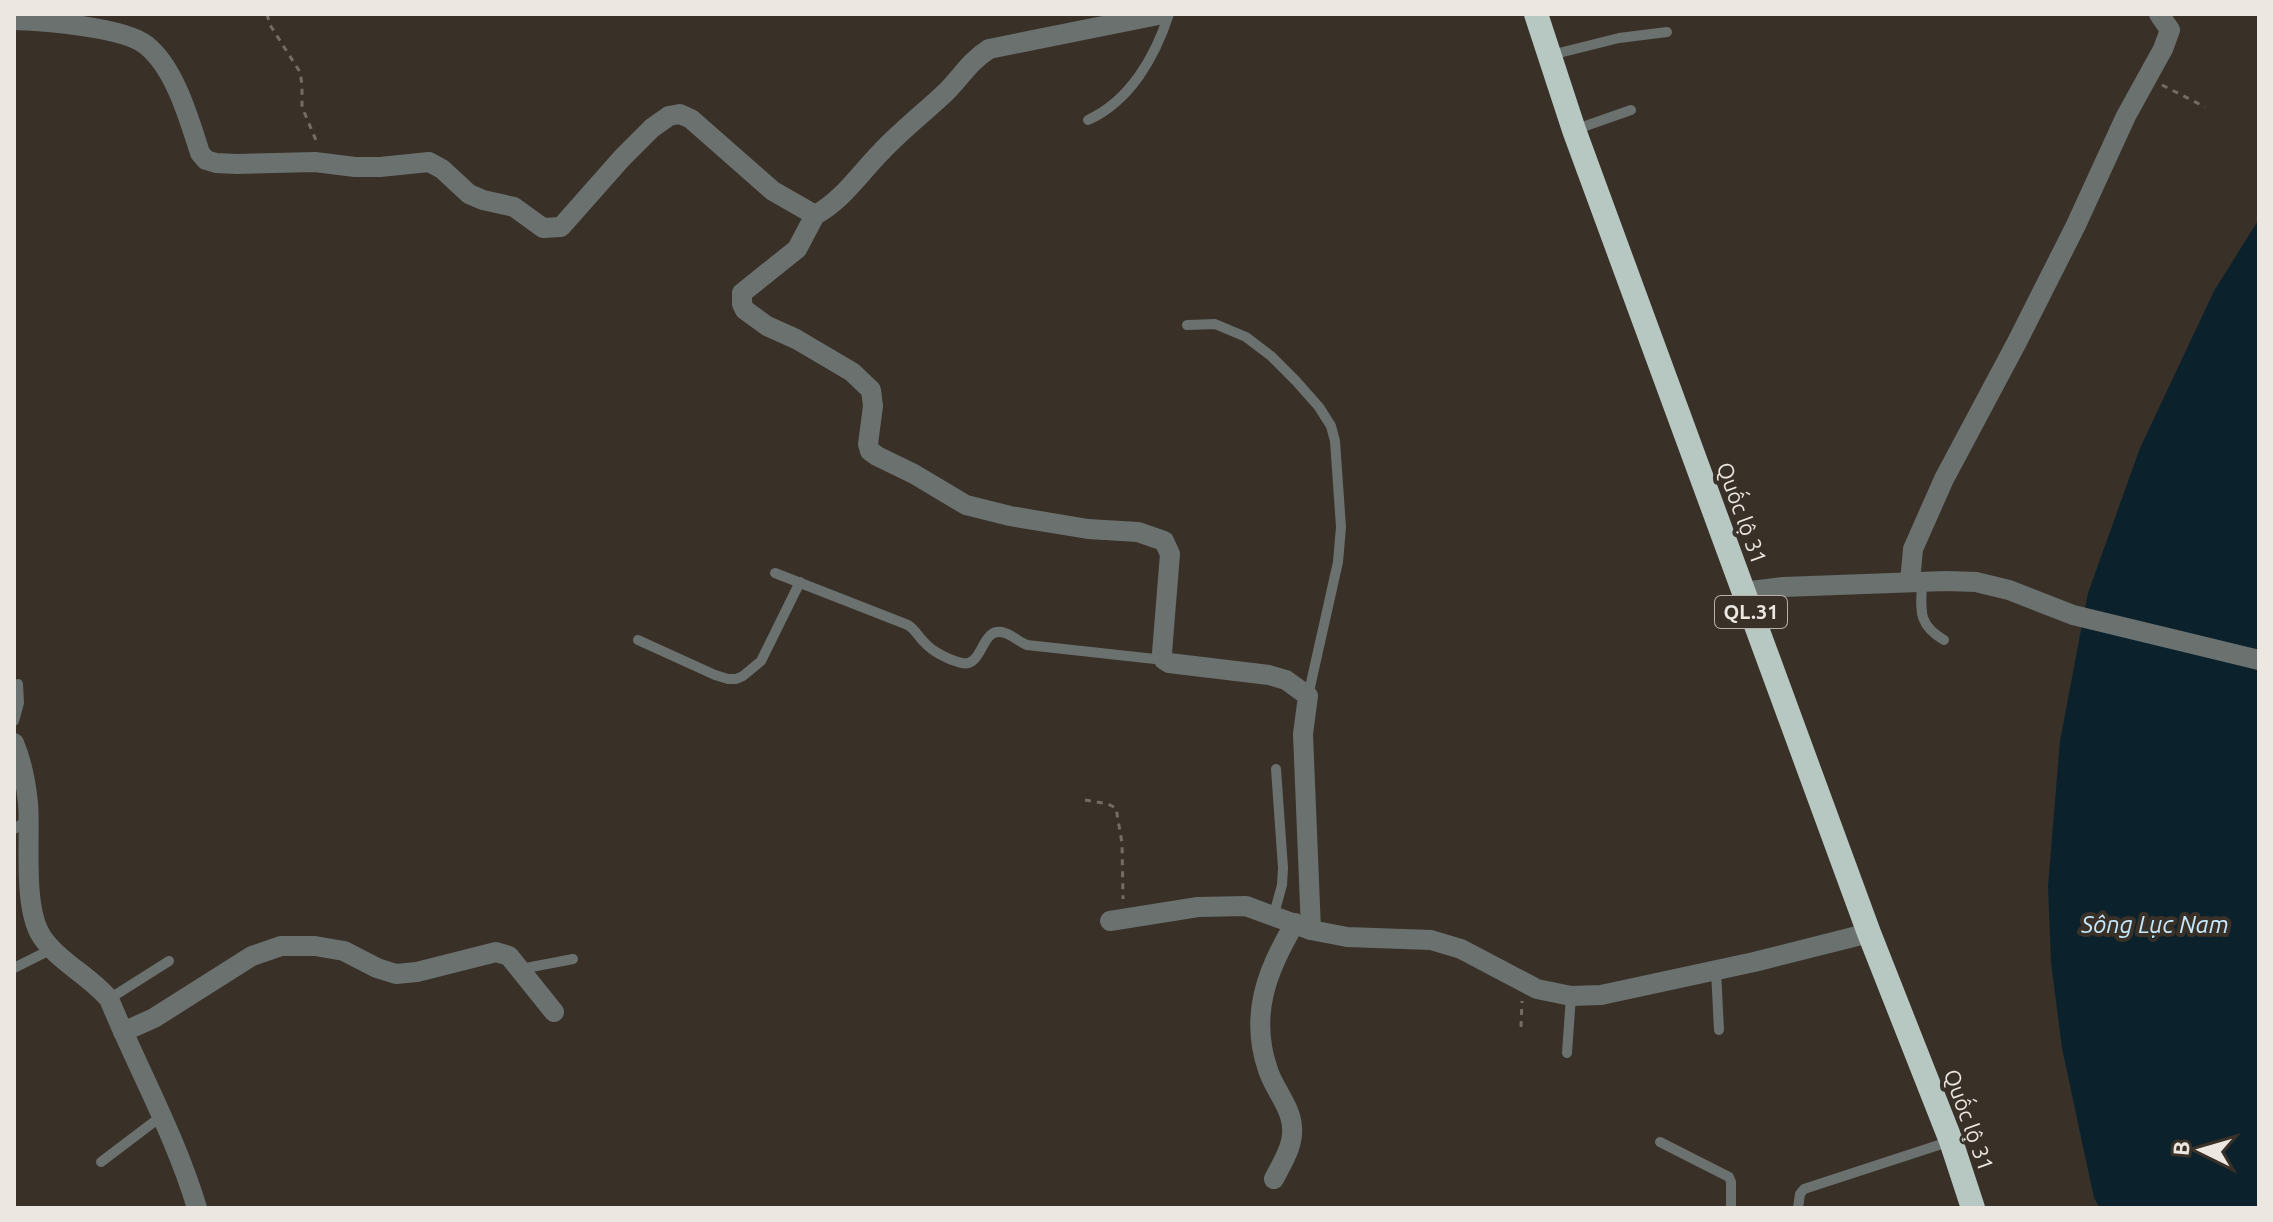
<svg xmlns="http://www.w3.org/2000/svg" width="2273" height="1222" font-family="Ubuntu,sans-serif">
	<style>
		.water { fill: #0b222d }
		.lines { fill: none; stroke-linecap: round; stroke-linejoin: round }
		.path { stroke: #746c65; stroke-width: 3; stroke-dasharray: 6 6; stroke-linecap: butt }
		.lane { stroke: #6a716f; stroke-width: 10 }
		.street { stroke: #6a716f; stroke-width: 20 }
		.highway { stroke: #b7c7c2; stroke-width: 24 }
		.labels { text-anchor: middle; stroke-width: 8; stroke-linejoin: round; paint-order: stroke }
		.shield { fill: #393028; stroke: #b6b0aa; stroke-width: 2 }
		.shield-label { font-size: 20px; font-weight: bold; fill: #ece7e1 }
		.street-label { font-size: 22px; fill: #ece7e1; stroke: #393028 }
		.water-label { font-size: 24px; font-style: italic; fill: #c5eafd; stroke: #393028 }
	</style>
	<rect width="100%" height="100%" fill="#393028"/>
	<!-- water -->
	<polygon class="water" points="2259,219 2259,1208 2100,1208 2094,1198 2062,1048 2051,962 2048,886 2060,741 2088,593 2140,448 2214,291"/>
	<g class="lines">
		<!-- path -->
		<g class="path">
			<polyline points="267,14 270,25 300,72 302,85 302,107 318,145"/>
			<polyline points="2162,85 2205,107"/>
			<polyline points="1085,800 1108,804 1116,808 1122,843 1123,899"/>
			<polyline points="1521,1027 1522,1001"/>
		</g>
		<!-- lane -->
		<g class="lane">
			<polyline points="1551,55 1619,38 1667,32"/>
			<path d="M 1088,120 C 1130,101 1155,57 1169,14"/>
			<polyline points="1574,130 1631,110"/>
			<polyline points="1187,325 1215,324 1246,337 1271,356 1296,381 1319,407 1331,426 1335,441 1341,527 1338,562 1308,696"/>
			<path d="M 775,573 L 908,625 C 916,630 918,637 925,643 C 932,651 947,659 958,662 C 985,672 979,624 1005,633 C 1012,635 1019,642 1027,645 L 1164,660"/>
			<path d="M 1922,582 C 1921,610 1917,624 1944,640"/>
			<polyline points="638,640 715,675 728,679 736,679 743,676 761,661 800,582"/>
			<polyline points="14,721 19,703 18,684"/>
			<polyline points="14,829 28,820"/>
			<polyline points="1274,914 1282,885 1283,868 1276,769"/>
			<polyline points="14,968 52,949"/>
			<polyline points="521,969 573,959"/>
			<polyline points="1716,970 1719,1030"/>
			<polyline points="109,999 169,961"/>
			<polyline points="1567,1053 1571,996"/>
			<polyline points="1660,1142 1729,1177 1731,1182 1731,1208"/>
			<polyline points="101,1162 163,1115"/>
			<polyline points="1798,1208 1800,1194 1804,1189 1951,1141"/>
		</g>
		<!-- street -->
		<g class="street">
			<path d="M 14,20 C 44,21 123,27 146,45 C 175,68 189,119 200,153 L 206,160 L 216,163 L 237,164 L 315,162 L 355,167 L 380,167 L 429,162 L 442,169 L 469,194 L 483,200 L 514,207 L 543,228 L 561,227 L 622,158 L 652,128 L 669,116 L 680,114 L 691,119 L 773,191 L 815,215 C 843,200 860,173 882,151 C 902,130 925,112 946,92 C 962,76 969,62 989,49 L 1163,14"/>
			<polyline points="815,215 797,249 742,293 742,304 745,310 767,326 796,339 852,372 871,390 873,406 868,444 870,451 877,456 914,474 966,505 1010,516 1088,529 1138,532 1164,541 1170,554 1162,653 1164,660 1169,663 1269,675 1286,680 1308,696 1303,734 1311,930"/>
			<polyline points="1910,582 1913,549 1944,479 2017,342 2076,225 2126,116 2163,49 2170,30 2159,14"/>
			<polyline points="1743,592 1783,587 1946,581 1976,582 2009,590 2073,615 2259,660"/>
			<path d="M 14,743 C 22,762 26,783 28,803 C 31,838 22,907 42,937 C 59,962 90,976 109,999 C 138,1069 175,1135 197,1208"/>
			<polyline points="1110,921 1198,907 1246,906 1311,930 1347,937 1431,940 1461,949 1537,989 1571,996 1601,995 1754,962 1869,933"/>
			<polyline points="123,1032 154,1018 252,956 281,946 315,946 344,951 377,968 396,974 417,972 496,952 509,956 554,1012"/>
			<path d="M 1274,1179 C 1282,1163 1294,1145 1292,1127 C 1291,1107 1274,1089 1268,1070 C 1249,1015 1267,970 1295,923"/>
		</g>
		<!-- highway -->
		<polyline class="highway" points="1536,14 1574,130 1869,933 1951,1141 1973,1208"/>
	</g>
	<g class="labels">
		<!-- shield labels -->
		<rect class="shield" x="1715" y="596" width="72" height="32" rx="6"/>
		<g class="shield-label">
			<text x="1751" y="619">QL.31</text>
		</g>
		<!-- street labels -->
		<g class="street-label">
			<text transform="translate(1742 513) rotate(70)" y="8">Quốc lộ 31</text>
			<text transform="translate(1969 1120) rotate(70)" y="8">Quốc lộ 31</text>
		</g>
		<!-- water labels -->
		<g class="water-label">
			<text x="2155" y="933">Sông Lục Nam</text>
		</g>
	</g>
	<!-- border -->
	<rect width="2273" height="1222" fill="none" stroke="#ece7e1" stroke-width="32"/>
	<!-- north arrow -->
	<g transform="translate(2201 1150) rotate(275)" stroke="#393028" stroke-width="6" paint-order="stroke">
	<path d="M0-6L14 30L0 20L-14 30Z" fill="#ece7e1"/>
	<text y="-12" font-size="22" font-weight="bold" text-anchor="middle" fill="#ece7e1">B</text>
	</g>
</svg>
